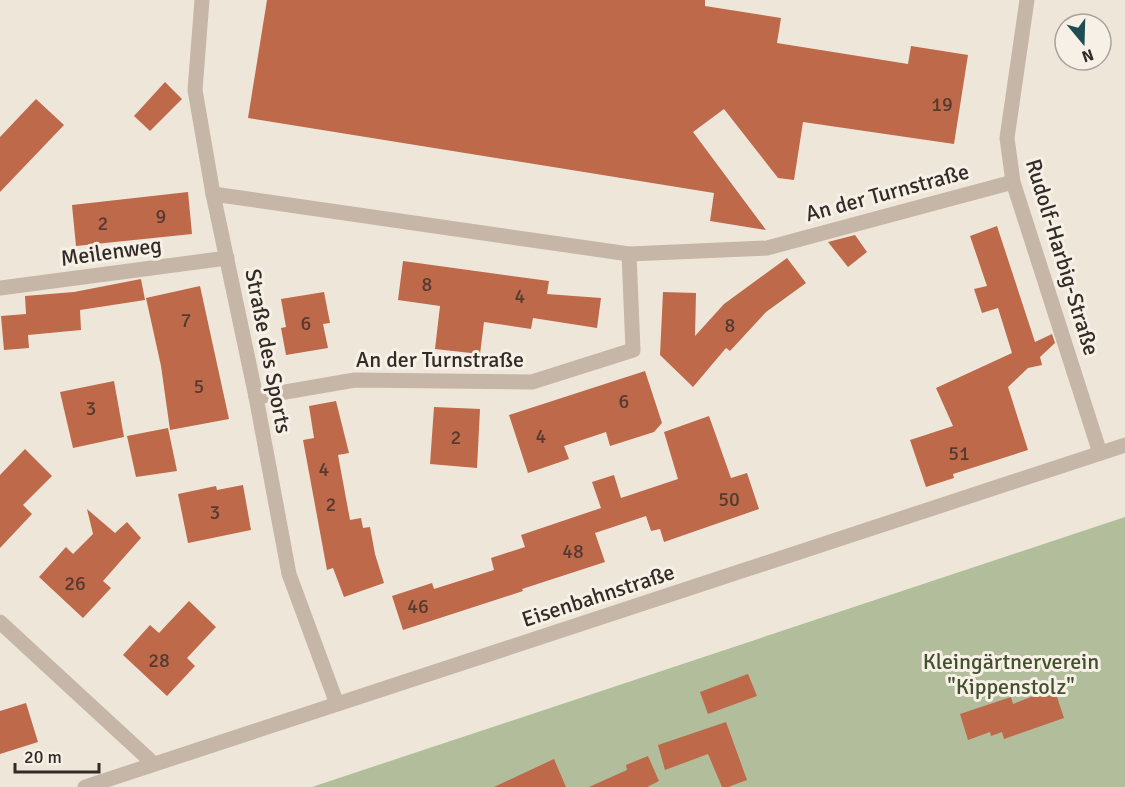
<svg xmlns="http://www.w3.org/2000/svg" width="1125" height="787" font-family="Signika,sans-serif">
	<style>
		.green { fill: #b1bd9b }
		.building { fill: #bd694a }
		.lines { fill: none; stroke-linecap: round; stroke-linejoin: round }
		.minor { stroke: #c6b6a7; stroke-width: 15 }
		.labels { text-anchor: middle; stroke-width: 6; stroke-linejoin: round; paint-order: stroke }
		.number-label { font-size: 20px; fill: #563a30 }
		.street-label { font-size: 22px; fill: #332b27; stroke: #f7f0e6 }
		.park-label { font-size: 22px; fill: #42502d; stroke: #f7f0e6 }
	</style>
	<rect width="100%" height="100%" fill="#efe6da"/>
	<!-- green -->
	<polygon class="green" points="1125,517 1125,787 312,787"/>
	<!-- building -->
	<g class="building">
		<polygon points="267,0 705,0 705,6 781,18 777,43 908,64 911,46 968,55 954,144 803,122 794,180 778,178 724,109 693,132 766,230 710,221 714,193 248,118"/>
		<polygon points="165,82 182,99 150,131 134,116"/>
		<polygon points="36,99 64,125 0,192 0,137"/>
		<polygon points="188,192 192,234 76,246 72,205"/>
		<polygon points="997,226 1035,342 1052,334 1055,343 1040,357 1042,365 1028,368 1008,387 1028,450 953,474 954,478 926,487 910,440 953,426 936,388 1012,353 998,308 982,313 974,289 987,286 970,236"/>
		<polygon points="855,235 867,252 848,267 828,242"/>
		<polygon points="787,258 806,283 766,312 730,351 726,348 693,387 660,355 663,292 696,293 695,336 724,304"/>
		<polygon points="403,261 549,281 547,294 601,298 597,328 533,318 531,329 484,322 480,354 435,349 440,306 398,300"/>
		<polygon points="141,279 145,300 80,310 81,330 28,335 29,348 4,350 1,316 26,314 25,296 74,292"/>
		<polygon points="200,286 229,419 170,430 161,366 146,298"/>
		<polygon points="324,292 330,323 323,324 328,348 286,355 281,328 286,327 281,299"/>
		<polygon points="645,371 662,423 654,432 610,446 606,432 564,446 569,459 528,473 509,415"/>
		<polygon points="114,381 124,437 73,448 60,392"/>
		<polygon points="336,401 349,453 338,455 350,520 361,518 363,528 370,527 375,554 384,583 344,597 333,568 327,570 303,440 314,438 309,406"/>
		<polygon points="434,407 480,409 477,468 430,464"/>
		<polygon points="709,416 731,478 747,473 759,509 664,542 660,529 651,531 646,516 595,533 605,562 522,589 523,591 403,630 392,596 432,583 434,589 494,570 491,558 525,547 521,535 601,508 592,482 614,475 621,498 678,479 664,432"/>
		<polygon points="168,428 177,471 136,477 127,436"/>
		<polygon points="25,449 52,476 23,505 32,514 0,548 0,475"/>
		<polygon points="243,485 251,530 188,543 178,494 216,486 217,490"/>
		<polygon points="87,509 115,533 127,522 141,538 103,581 111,588 83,618 39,577 66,547 73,554 93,534"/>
		<polygon points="189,601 216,627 187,658 195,666 167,696 123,655 150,625 159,633"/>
		<polygon points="748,674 757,696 708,714 700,692"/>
		<polygon points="1054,688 1064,718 1004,739 1002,732 991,736 990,732 968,740 960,714 1011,697 1013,704"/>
		<polygon points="26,703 38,742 0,754 0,711"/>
		<polygon points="726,722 747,780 728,787 722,787 708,754 665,770 658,745"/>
		<polygon points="648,756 659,781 647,787 589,787 627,770 626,765"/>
		<polygon points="554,759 566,787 494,787"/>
	</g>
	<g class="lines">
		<!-- minor -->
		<g class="minor">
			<polyline points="202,0 195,90 213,194 256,397 289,574 337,704"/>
			<polyline points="1027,0 1007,138 1013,182 1100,453"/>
			<polyline points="213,194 629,254 767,248 1013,182"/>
			<polyline points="0,288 227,258"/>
			<polyline points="256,397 355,380 532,382 633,350 629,254"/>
			<polyline points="0,622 154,764"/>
			<polyline points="85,787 1125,445"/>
		</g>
	</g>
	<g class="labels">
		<!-- number labels -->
		<g class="number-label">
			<text x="942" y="111">19</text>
			<text x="161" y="223">9</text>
			<text x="103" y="230">2</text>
			<text x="427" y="291">8</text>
			<text x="520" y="303">4</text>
			<text x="186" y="327">7</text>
			<text x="306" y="330">6</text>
			<text x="730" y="332">8</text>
			<text x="199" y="393">5</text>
			<text x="624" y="408">6</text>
			<text x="91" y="415">3</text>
			<text x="541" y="443">4</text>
			<text x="456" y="444">2</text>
			<text x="959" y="460">51</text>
			<text x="324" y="476">4</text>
			<text x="729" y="506">50</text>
			<text x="331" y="511">2</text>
			<text x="215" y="519">3</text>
			<text x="573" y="558">48</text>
			<text x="75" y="590">26</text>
			<text x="418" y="613">46</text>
			<text x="159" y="667">28</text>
		</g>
		<!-- street labels -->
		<g class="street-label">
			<text transform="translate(887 192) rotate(-15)" y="8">An der Turnstraße</text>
			<text transform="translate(111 251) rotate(-8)" y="8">Meilenweg</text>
			<text transform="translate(1063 257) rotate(73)" y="8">Rudolf-Harbig-Straße</text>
			<text transform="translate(269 351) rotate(79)" y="8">Straße des Sports</text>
			<text x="440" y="367">An der Turnstraße</text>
			<text transform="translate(598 595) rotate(-18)" y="8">Eisenbahnstraße</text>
		</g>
		<!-- park labels -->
		<g class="park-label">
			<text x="1011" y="669">Kleingärtnerverein<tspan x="1011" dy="25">"Kippenstolz"</tspan></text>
		</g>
	</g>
	<!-- north arrow -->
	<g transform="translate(1083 42) rotate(161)"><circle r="28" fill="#f7f0e6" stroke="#a9a19a" stroke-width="1.5"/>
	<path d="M0-4.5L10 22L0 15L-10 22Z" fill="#204d51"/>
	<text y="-9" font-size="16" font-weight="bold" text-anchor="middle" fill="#332b27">N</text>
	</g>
	<!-- scale -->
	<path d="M15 763v9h84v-9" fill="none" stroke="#332b27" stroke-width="3"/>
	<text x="24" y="763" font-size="18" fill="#332b27" stroke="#f7f0e6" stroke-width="4.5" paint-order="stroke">20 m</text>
</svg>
